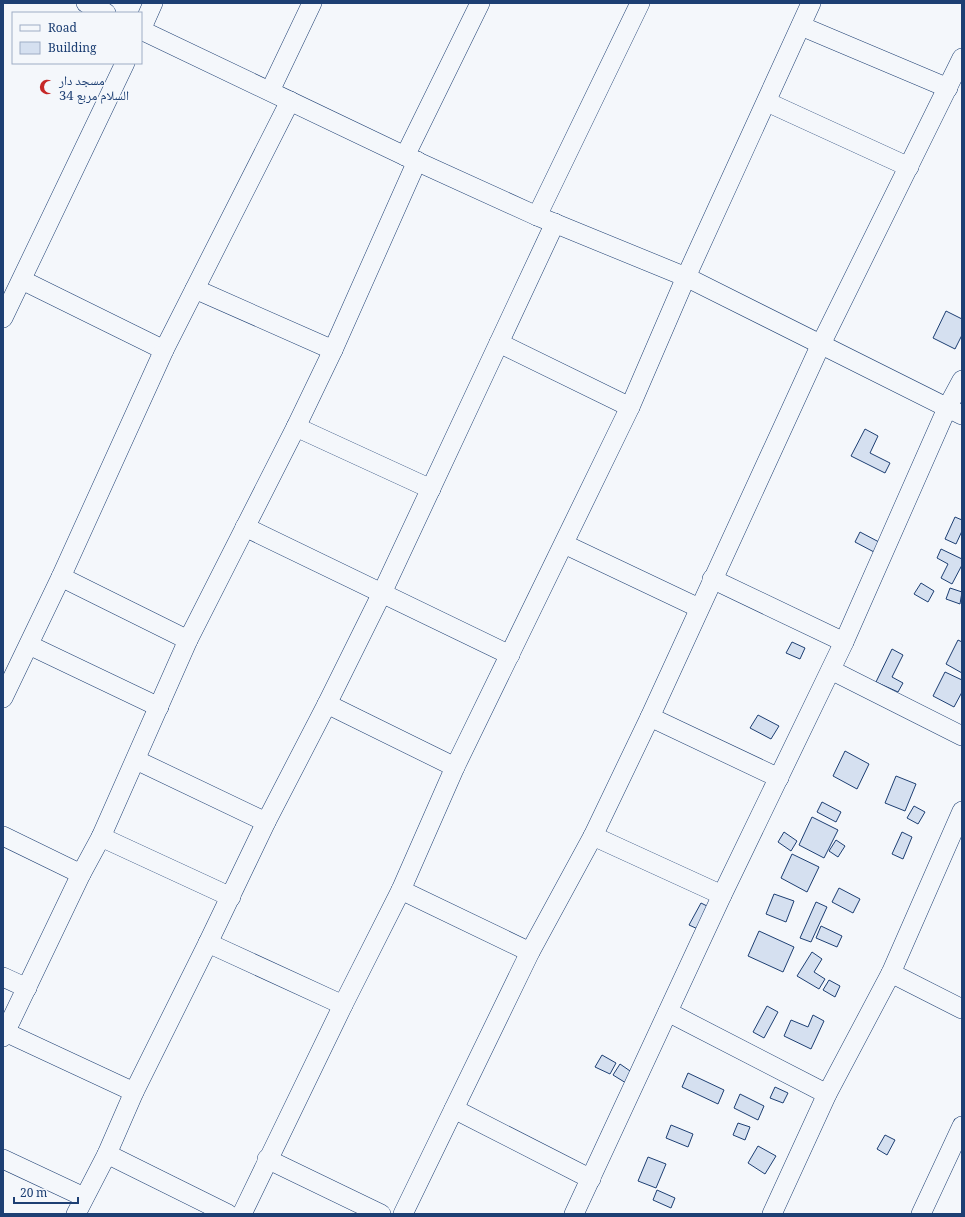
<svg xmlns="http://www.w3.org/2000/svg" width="965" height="1217" font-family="Georgia,'Noto Naskh Arabic',serif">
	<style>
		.building { fill: #d5e0f0; stroke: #1d3f73 }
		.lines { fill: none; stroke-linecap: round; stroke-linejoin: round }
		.street-casing { stroke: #1d3f73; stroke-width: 20 }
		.street { stroke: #f4f7fb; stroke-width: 19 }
		.labels { text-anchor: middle; stroke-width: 3; stroke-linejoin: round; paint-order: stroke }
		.poi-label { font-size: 13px; fill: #1d3f73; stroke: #f4f7fb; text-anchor: start }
	</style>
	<rect width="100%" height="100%" fill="#f4f7fb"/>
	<!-- building -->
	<g class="building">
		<polygon points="946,311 962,319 962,335 955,349 933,338"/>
		<polygon points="865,429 878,436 870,453 890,463 885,473 851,456"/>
		<polygon points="955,517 962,520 962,531 956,544 945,539"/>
		<polygon points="860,532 879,542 874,552 855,542"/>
		<polygon points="941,549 962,559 962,565 952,584 941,578 948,564 937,558"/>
		<polygon points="921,583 934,591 928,602 914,594"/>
		<polygon points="950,588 962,592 960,604 946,599"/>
		<polygon points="958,640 962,642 962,673 946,664"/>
		<polygon points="792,642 805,648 800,659 786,653"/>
		<polygon points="892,649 903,655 892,677 903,683 898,692 876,682"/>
		<polygon points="945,672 962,680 962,692 954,707 933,696"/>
		<polygon points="758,715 779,726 771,739 750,728"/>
		<polygon points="845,751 869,764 857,789 833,776"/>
		<polygon points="896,776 916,784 905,811 885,803"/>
		<polygon points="822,802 841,812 836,822 817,812"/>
		<polygon points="914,806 925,812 918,824 907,818"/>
		<polygon points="812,817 838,830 824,858 799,845"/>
		<polygon points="784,832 797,841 791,851 778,842"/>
		<polygon points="902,832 912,837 903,859 892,854"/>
		<polygon points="836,840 845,846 838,857 829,851"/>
		<polygon points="792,854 819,867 807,892 781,878"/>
		<polygon points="839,888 860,899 853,913 832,902"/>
		<polygon points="774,894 794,901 786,922 766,914"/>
		<polygon points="816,902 827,907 811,942 800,938"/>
		<polygon points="701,903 711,908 700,930 689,925"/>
		<polygon points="821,926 842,936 837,947 816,938"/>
		<polygon points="759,931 794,947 783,972 748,956"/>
		<polygon points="812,952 822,959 814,972 825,979 819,989 797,976"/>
		<polygon points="829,980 840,986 835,997 823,990"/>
		<polygon points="767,1006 778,1012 764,1038 753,1032"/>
		<polygon points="813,1015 824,1021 811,1049 784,1036 791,1020 808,1027"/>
		<polygon points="602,1055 616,1063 610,1074 595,1067"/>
		<polygon points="620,1064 633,1073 626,1083 613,1075"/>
		<polygon points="688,1073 724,1090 718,1104 682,1087"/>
		<polygon points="775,1087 788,1093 783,1103 770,1098"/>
		<polygon points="740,1094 764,1106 758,1120 734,1108"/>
		<polygon points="738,1123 750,1127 745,1140 733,1135"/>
		<polygon points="671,1125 693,1134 688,1147 666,1138"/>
		<polygon points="885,1135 895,1140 887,1155 877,1149"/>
		<polygon points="758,1146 776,1156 765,1174 748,1163"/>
		<polygon points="648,1157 666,1164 656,1188 638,1181"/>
		<polygon points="657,1190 675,1198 671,1208 653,1200"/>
	</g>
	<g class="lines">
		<!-- street casing -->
		<g class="street-casing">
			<g id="street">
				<polyline points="86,3 106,13"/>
				<polyline points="801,26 948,88"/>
				<polyline points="141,30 405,156 537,216 686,277 962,415"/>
				<polyline points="141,30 153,3"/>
				<polyline points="270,91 312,3"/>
				<polyline points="767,102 909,167"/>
				<polyline points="405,156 480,3"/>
				<polyline points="537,216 640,3"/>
				<polyline points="22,280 164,350"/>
				<polyline points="195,289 333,350"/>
				<polyline points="3,318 125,63"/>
				<polyline points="499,343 630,407"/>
				<polyline points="296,427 431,489"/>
				<polyline points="245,527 510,655"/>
				<polyline points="564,544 699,608"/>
				<polyline points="61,577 188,640"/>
				<polyline points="712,579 844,642"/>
				<polyline points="29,645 159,707"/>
				<polyline points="831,670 962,736"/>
				<polyline points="3,698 61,577 164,350 290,101"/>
				<polyline points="327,704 455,767"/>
				<polyline points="650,717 779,778"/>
				<polyline points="136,760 266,822"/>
				<polyline points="3,836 81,874"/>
				<polyline points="593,836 722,895"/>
				<polyline points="101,837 231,897"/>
				<polyline points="401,890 530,952"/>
				<polyline points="208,943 343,1005"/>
				<polyline points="891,973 962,1009"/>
				<polyline points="3,977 27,988"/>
				<polyline points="668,1012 827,1094"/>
				<polyline points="5,1032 134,1092"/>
				<polyline points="3,1037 81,874 101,837 188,640 296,427 333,350 417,161"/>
				<polyline points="454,1109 591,1179"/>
				<polyline points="107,1154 228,1214"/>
				<polyline points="3,1159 84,1197"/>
				<polyline points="267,1159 381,1214"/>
				<polyline points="76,1214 107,1154 134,1092 208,943 266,822 327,704 382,593 555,223"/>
				<polyline points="242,1214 343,1005 401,890 455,767 630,407 686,277 811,3"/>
				<polyline points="403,1214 530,952 593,836 650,717 821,344 962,58"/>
				<polyline points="574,1214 722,895 844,642 948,406 962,380"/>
				<polyline points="772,1214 827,1094 891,973 962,811"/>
				<polyline points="921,1214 962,1126"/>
			</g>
		</g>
		<!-- street -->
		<use href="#street" class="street"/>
	</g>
	<!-- icons -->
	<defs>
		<g id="mosque-bare" transform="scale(1.2)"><path d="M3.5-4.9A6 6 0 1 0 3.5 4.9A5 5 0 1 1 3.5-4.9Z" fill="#c62828" stroke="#f4f7fb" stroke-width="2.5" paint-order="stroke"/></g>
	</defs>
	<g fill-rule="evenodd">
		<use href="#mosque-bare" x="47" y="87"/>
	</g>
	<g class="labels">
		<!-- poi labels -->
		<g class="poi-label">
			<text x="59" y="85">مسجد دار<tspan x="59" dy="15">السلام مربع 34</tspan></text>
		</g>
	</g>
	<!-- border -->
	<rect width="965" height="1217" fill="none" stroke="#1d3f73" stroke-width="8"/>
	<!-- legend -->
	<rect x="12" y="12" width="130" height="52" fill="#f4f7fb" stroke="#9eadc5"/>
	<rect x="20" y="25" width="20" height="6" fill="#f4f7fb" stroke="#9eadc5"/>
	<text x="48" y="32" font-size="12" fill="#1d3f73">Road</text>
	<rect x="20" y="42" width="20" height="12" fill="#d5e0f0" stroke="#9eadc5"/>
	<text x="48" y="52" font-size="12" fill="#1d3f73">Building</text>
	<!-- scale -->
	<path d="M14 1197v6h64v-6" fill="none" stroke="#1d3f73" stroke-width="2"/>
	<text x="20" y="1197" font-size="12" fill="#1d3f73" stroke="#f4f7fb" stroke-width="3" paint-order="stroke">20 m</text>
</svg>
